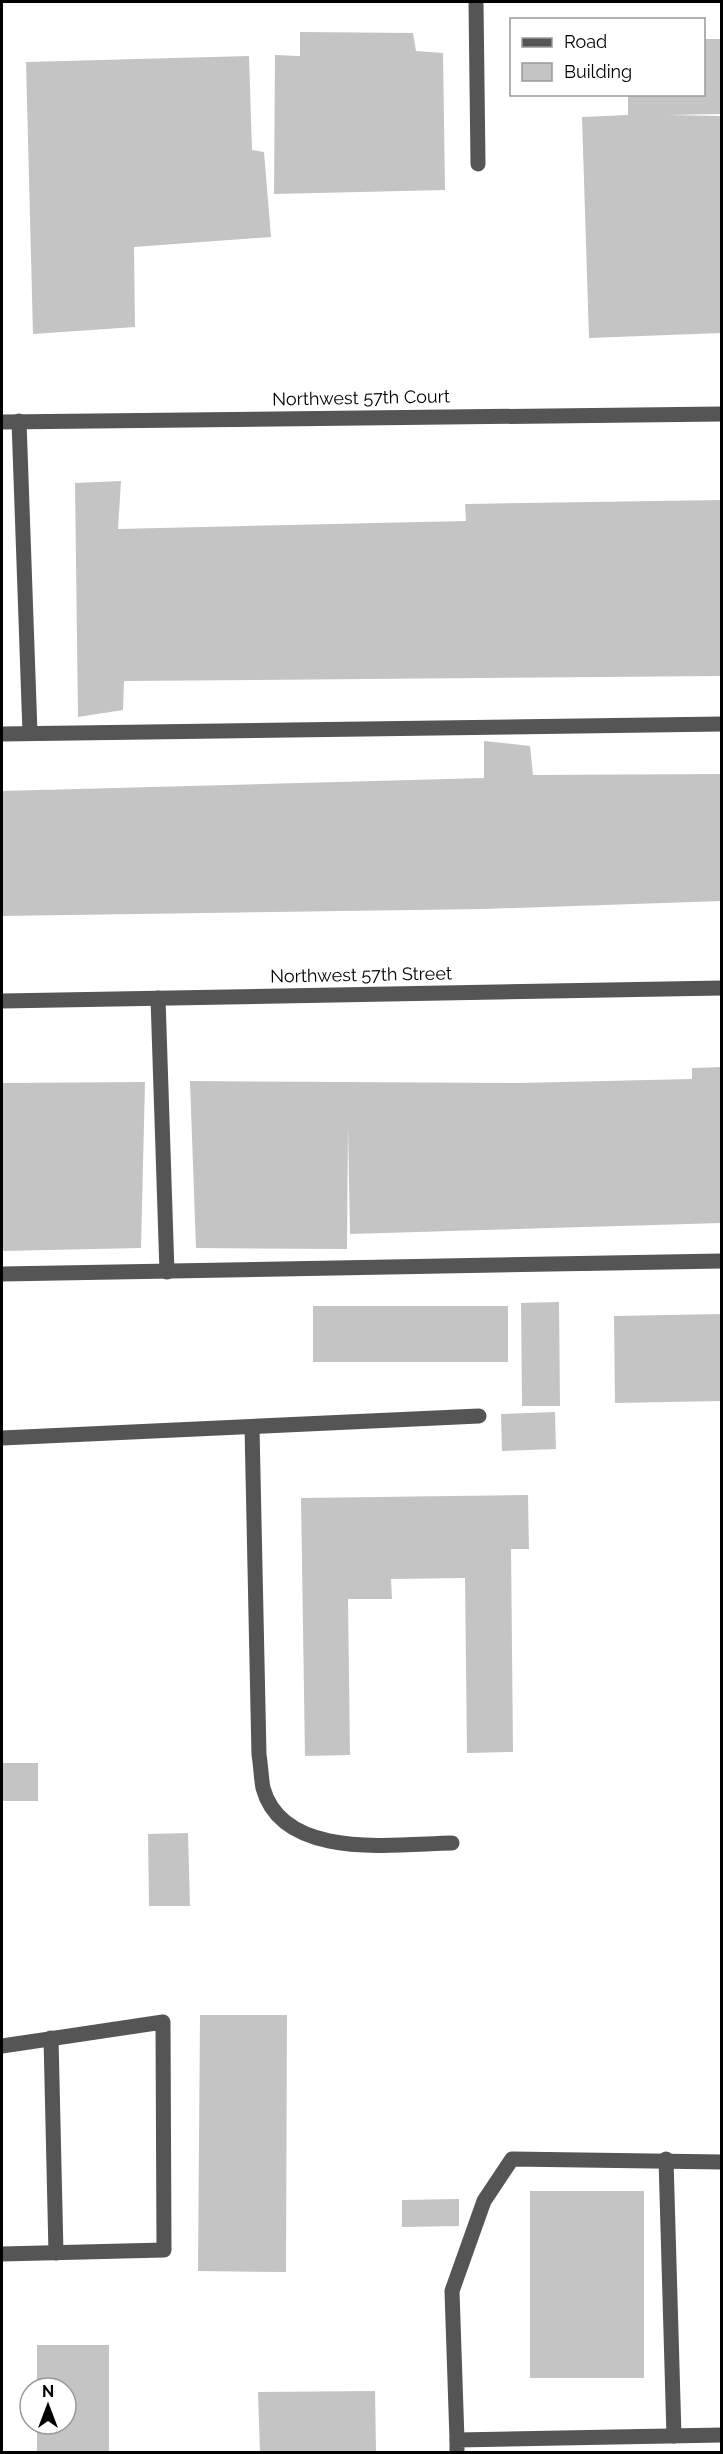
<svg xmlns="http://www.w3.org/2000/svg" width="723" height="2454" font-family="Raleway,sans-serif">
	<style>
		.building { fill: #c4c4c4 }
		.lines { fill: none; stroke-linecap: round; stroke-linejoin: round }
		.minor { stroke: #555; stroke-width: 15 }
		.labels { text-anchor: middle; stroke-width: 4.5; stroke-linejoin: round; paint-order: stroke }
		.street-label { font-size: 18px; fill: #000; stroke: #fff }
	</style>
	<rect width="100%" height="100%" fill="#fff"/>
	<!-- building -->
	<g class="building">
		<polygon points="300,32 413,33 416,51 443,53 445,190 274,194 275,55 300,56"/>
		<polygon points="704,39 722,39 722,114 667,115 722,116 722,333 589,338 582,117 628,115 628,94 704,94"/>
		<polygon points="249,56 252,150 264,152 271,237 134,247 135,327 33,334 26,62"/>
		<polygon points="121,481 118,529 466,521 465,504 722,500 722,676 124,681 123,710 78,717 75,483"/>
		<polygon points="484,741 530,746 533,775 722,774 722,901 483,909 2,916 2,791 484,778"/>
		<polygon points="722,1067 722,1223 350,1234 348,1126 347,1249 196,1248 190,1081 518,1083 692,1079 692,1068"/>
		<polygon points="145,1082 141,1248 2,1251 2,1083"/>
		<polygon points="559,1302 560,1406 522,1406 521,1303"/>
		<rect x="313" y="1306" width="195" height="56"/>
		<polygon points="722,1314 722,1401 615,1403 614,1316"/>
		<polygon points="555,1412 556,1449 502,1451 501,1414"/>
		<polygon points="528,1495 529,1549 511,1549 513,1752 467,1753 465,1578 391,1579 392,1599 348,1599 350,1755 305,1756 301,1498"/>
		<rect x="2" y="1763" width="36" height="38"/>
		<polygon points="188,1833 190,1906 149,1906 148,1834"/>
		<polygon points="200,2015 287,2015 286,2272 198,2271"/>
		<rect x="530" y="2191" width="114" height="187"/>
		<polygon points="459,2199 459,2226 402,2227 402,2200"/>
		<polygon points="37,2345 109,2345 109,2452 37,2452 37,2424 66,2424 66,2388 37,2388"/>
		<polygon points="375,2391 376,2452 260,2452 258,2392"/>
	</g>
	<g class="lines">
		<!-- minor -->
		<g class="minor">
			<polyline points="476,2 478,164"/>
			<polyline points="19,421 30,733"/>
			<polyline points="2,422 722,414"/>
			<polyline points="2,734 722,724"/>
			<polyline points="158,998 167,1272"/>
			<polyline points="2,1001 722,988"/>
			<polyline points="2,1274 722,1261"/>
			<path d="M 252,1427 L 259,1755 C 261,1766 261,1778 263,1788 C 283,1861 395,1844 452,1843"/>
			<polyline points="2,1438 479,1416"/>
			<polyline points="51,2038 56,2253"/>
			<polyline points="2,2046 163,2022 164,2250 2,2254"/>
			<polyline points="666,2159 674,2436"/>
			<polyline points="457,2440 452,2291 484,2201 512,2159 722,2162"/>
			<polyline points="457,2452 457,2440 722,2435"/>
		</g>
	</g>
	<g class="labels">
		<!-- street labels -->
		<g class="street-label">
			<text transform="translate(361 398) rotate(-1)" y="6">Northwest 57th Court</text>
			<text transform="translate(361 975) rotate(-1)" y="6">Northwest 57th Street</text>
		</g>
	</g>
	<!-- border -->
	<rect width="723" height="2454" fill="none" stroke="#000000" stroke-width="6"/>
	<!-- legend -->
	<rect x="510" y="18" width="195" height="78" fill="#ffffff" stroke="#999999" stroke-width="1.5"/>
	<rect x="522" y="38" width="30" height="9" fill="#555555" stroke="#999999" stroke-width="1.5"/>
	<text x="564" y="48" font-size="18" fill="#000000">Road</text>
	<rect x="522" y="63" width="30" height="18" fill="#c4c4c4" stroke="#999999" stroke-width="1.5"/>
	<text x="564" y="78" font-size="18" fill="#000000">Building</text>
	<!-- north arrow -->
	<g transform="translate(48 2406)"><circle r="28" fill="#ffffff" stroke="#999999" stroke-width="1.5"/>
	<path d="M0-4.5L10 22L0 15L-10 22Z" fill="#000000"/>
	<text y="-9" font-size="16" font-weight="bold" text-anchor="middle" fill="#000000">N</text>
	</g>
</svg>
